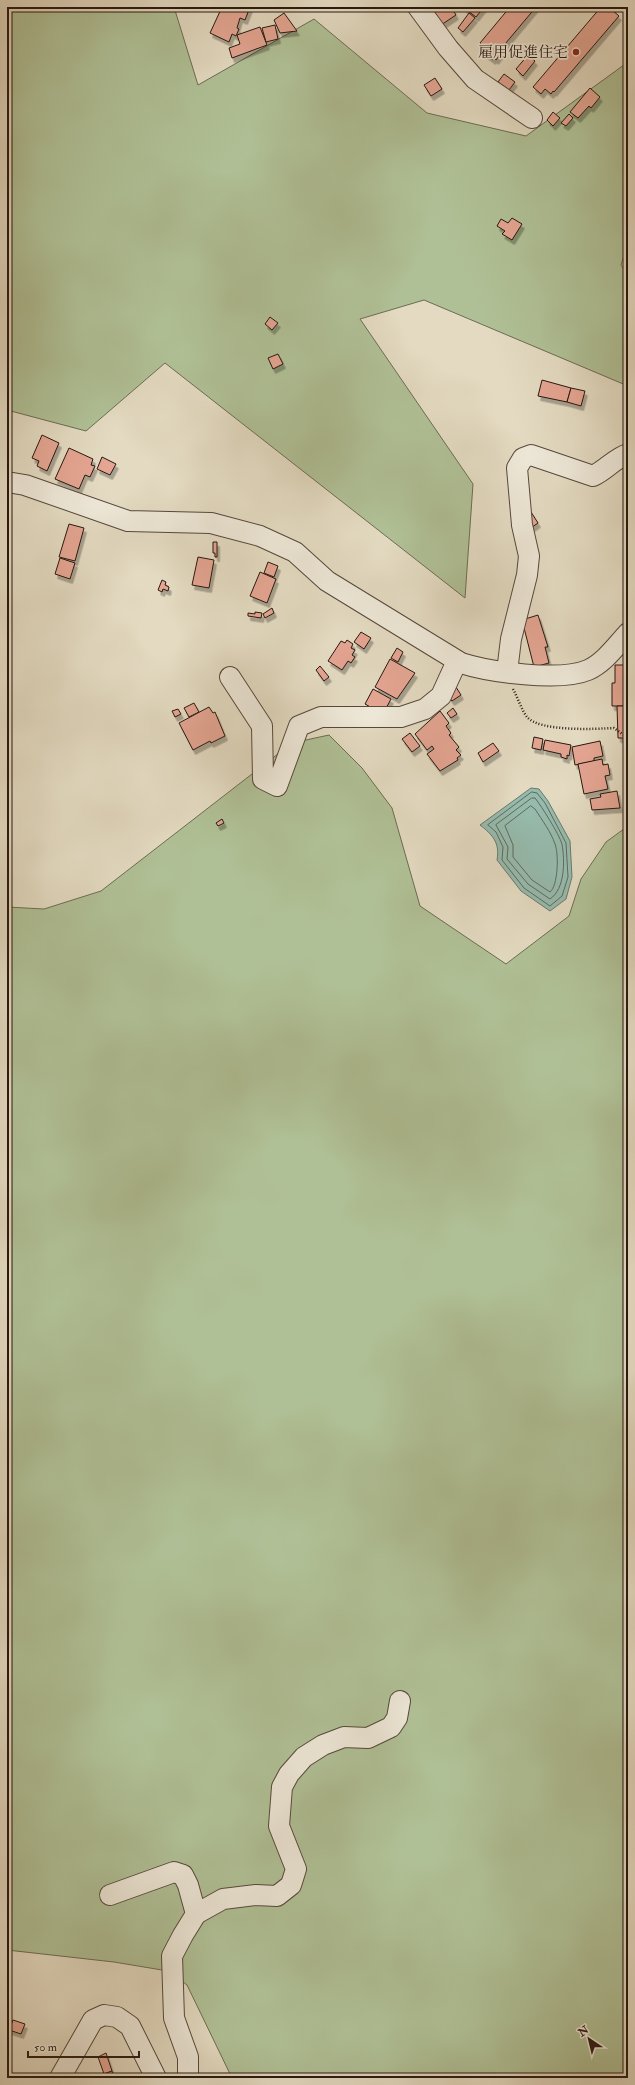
<svg xmlns="http://www.w3.org/2000/svg" width="635" height="2085" font-family="'IM FELL Double Pica','Noto Serif JP',serif">
	<style>
		.green { fill: #b0c096; stroke: #6c6c53 }
		.water { fill: #96bbad; stroke: #6a796e }
		.lines { fill: none; stroke-linecap: round; stroke-linejoin: round }
		.shore { stroke: #5f695e; stroke-width: 1 }
		.building { fill: #e4a592; stroke: #281710; filter: url(#shadow) }
		.minor-casing { stroke: #57483c; stroke-width: 22 }
		.path { stroke: #281710; stroke-width: 2.5; stroke-dasharray: 1 2; stroke-linecap: butt }
		.minor { stroke: #ede7d7; stroke-width: 20 }
		.poi-dot { fill: #8f2418; stroke: #ede7d7; stroke-width: 1.5 }
		.labels { text-anchor: middle; stroke-width: 3.5; stroke-linejoin: round; paint-order: stroke }
		.poi-label { font-size: 15px; fill: #281710; stroke: #ede7d7; text-anchor: end }
	</style>
	<defs>
		<filter id="shadow"><feDropShadow dx="2.5" dy="4.5" stdDeviation="0" flood-color="#0004"/></filter>
	</defs>
	<rect width="100%" height="100%" fill="#e3dac1"/>
	<filter id="stains"><feTurbulence type="fractalNoise" baseFrequency=".005" numOctaves="4"/><feColorMatrix values="0 0 0 0 .2 0 0 0 0 .09 0 0 0 0 .02 0 0 0 .5 -.17"/></filter>
	<radialGradient id="worn" r=".72"><stop offset=".6" stop-color="#630" stop-opacity="0"/><stop offset="1" stop-color="#630" stop-opacity=".3"/></radialGradient>
	<!-- green -->
	<g class="green">
		<polygon points="7,7 174,7 198,85 314,19 427,113 526,136 628,62 628,243 621,265 628,275 628,386 424,300 360,319 473,484 465,598 165,363 86,431 7,410"/>
		<polygon points="329,735 362,768 392,808 420,906 506,964 569,916 581,879 606,842 628,826 628,2078 232,2078 187,1985 168,1971 114,1962 7,1950 7,907 44,909 101,891 292,743"/>
	</g>
	<!-- water -->
	<path class="water" d="M 531,788 L 539,789 L 548,801 L 570,841 L 572,877 L 566,899 L 550,911 L 521,891 L 497,860 C 500,843 493,835 480,825 Z"/>
	<g class="lines">
		<!-- shore -->
		<g class="shore">
			<polygon points="532,792 537,793 545,803 566,843 568,877 562,896 550,906 524,888 502,860 503,847 496,832 488,825"/>
			<path d="M 532,798 L 535,798 C 542,807 559,834 562,844 C 565,861 565,889 550,899 L 528,884 L 507,859 L 508,847 L 496,825 Z"/>
			<path d="M 531,806 L 535,809 C 542,820 551,832 555,844 C 559,854 558,886 550,892 L 532,880 L 513,857 L 513,845 L 505,826 Z"/>
		</g>
	</g>
	<!-- building -->
	<g class="building">
		<polygon points="222,7 250,7 245,20 240,18 237,28 239,29 236,36 232,34 229,42 210,33"/>
		<polygon points="429,7 451,7 456,15 441,25"/>
		<polygon points="465,7 484,7 476,17 464,8"/>
		<polygon points="510,7 536,7 500,50 502,52 496,60 494,58 493,60 485,54 488,50 480,43"/>
		<polygon points="601,7 614,7 612,10 619,16 554,92 553,91 551,94 545,89 541,94 533,87"/>
		<polygon points="284,13 297,31 280,33 274,20"/>
		<polygon points="469,13 475,18 463,32 458,28"/>
		<polygon points="275,25 278,39 266,42 262,28"/>
		<polygon points="260,27 267,45 232,58 229,48 240,44 237,35"/>
		<polygon points="528,55 535,61 523,76 516,69"/>
		<polygon points="504,74 515,82 509,90 498,82"/>
		<polygon points="435,78 442,89 431,96 424,85"/>
		<polygon points="590,88 600,97 591,108 589,106 578,118 570,112"/>
		<polygon points="553,112 560,118 553,126 547,120"/>
		<polygon points="569,114 573,118 566,126 561,123"/>
		<polygon points="512,218 522,224 512,240 502,234 505,231 497,226 501,219 508,223"/>
		<polygon points="270,317 278,323 272,330 265,324"/>
		<polygon points="278,354 283,364 273,369 268,358"/>
		<polygon points="542,380 571,388 567,402 538,396"/>
		<polygon points="571,388 585,391 581,406 567,402"/>
		<polygon points="42,435 59,443 47,471 37,466 39,461 32,458"/>
		<polygon points="69,448 93,459 91,465 95,466 90,477 85,475 79,489 55,479"/>
		<polygon points="102,457 116,464 110,475 97,469"/>
		<polygon points="531,512 538,523 528,530 521,518"/>
		<polygon points="69,524 84,528 75,561 59,557"/>
		<polygon points="213,542 217,542 217,557 215,557 215,553 213,553"/>
		<polygon points="198,557 214,560 209,588 192,585"/>
		<polygon points="60,558 75,563 70,579 55,574"/>
		<polygon points="268,562 278,566 274,577 264,573"/>
		<polygon points="260,572 276,579 267,603 250,596"/>
		<polygon points="162,580 166,582 165,585 169,587 168,591 163,589 162,592 158,590"/>
		<polygon points="272,608 274,613 265,618 263,614"/>
		<polygon points="255,612 262,613 261,618 248,616 248,613 255,614"/>
		<polygon points="538,615 548,647 545,647 549,663 534,667 522,620"/>
		<polygon points="361,632 371,638 364,649 354,642"/>
		<polygon points="347,640 353,644 351,648 355,650 352,655 355,657 351,663 348,661 342,670 328,661 341,641 345,643"/>
		<polygon points="397,648 403,652 398,662 391,658"/>
		<polygon points="390,659 415,673 397,699 375,687"/>
		<polygon points="615,665 628,665 628,706 612,706 612,683 615,683"/>
		<polygon points="320,666 329,677 324,681 316,670"/>
		<polygon points="454,684 461,695 452,701 444,691"/>
		<polygon points="373,689 391,699 383,714 365,704"/>
		<polygon points="194,703 199,712 189,717 184,708"/>
		<polygon points="617,706 628,706 628,738 618,738"/>
		<polygon points="209,707 213,713 215,712 225,736 211,743 210,741 193,750 179,723"/>
		<polygon points="453,708 457,714 451,718 447,713"/>
		<polygon points="178,709 181,714 175,717 172,711"/>
		<polygon points="440,711 449,723 446,726 451,733 449,735 459,747 456,750 461,755 457,758 458,760 440,771 427,754 434,749 432,746 427,750 415,734"/>
		<polygon points="410,733 420,746 412,752 402,739"/>
		<polygon points="534,737 543,739 541,750 532,748"/>
		<polygon points="545,740 571,745 569,756 567,755 567,759 561,757 561,754 543,750"/>
		<polygon points="600,741 603,756 594,758 594,761 575,765 572,747"/>
		<polygon points="493,743 499,751 483,762 478,753"/>
		<polygon points="602,759 603,765 608,764 610,775 605,776 608,789 584,794 578,764"/>
		<polygon points="617,791 620,808 592,810 590,799 601,797 600,794"/>
		<polygon points="222,819 224,823 218,826 216,823"/>
		<polygon points="7,2019 12,2020 10,2025 7,2024"/>
		<polygon points="13,2020 25,2024 21,2034 9,2030"/>
		<polygon points="106,2053 112,2071 104,2074 98,2057"/>
		<polygon points="112,2071 114,2078 95,2078 104,2074"/>
	</g>
	<g class="lines">
		<!-- minor casing -->
		<g class="minor-casing">
			<g id="minor">
				<polyline points="418,7 448,48 475,79 532,118"/>
				<path d="M 7,482 L 25,485 L 128,521 L 211,523 L 260,536 L 295,552 L 327,581 L 461,663 C 489,672 560,682 588,670 C 604,663 616,646 628,633"/>
				<path d="M 507,672 L 511,639 L 527,575 L 529,556 L 522,525 L 517,468 L 523,458 L 531,455 L 593,476 C 606,470 615,458 628,454"/>
				<polyline points="230,677 262,726 263,779 277,786 299,726 321,717 401,717 425,709 441,696 457,661"/>
				<polyline points="110,1895 174,1872 183,1875 188,1885 196,1914"/>
				<polyline points="60,2078 93,2020 104,2015 117,2017 130,2026 156,2078"/>
				<polyline points="188,2078 188,2057 174,2018 172,1956 183,1935 196,1914 223,1899 256,1895 277,1896 291,1885 296,1869 279,1826 282,1787 289,1774 304,1757 323,1745 344,1737 368,1738 391,1727 397,1718 400,1701"/>
			</g>
		</g>
		<!-- path -->
		<path class="path" d="M 513,689 C 518,698 521,709 527,717 C 540,732 596,729 614,728 L 628,738"/>
		<!-- minor -->
		<use href="#minor" class="minor"/>
	</g>
	<!-- markers -->
	<circle class="poi-dot" cx="576" cy="52" r="4"/>
	<g class="labels">
		<!-- poi labels -->
		<g class="poi-label">
			<text x="568" y="57">雇用促進住宅</text>
		</g>
	</g>
	<!-- margin -->
	<rect width="635" height="2085" fill="none" stroke="#e3dac1" stroke-width="24"/>
	<rect x="8" y="8" width="619" height="2069" fill="none" stroke="#281710" stroke-width="2"/>
	<rect x="12" y="12" width="611" height="2061" fill="none" stroke="#281710"/>
	<!-- north arrow -->
	<g transform="translate(589 2039) rotate(325)" stroke="#ede7d7" stroke-width="3" paint-order="stroke">
	<path d="M0-3L7 15L0 10L-7 15Z" fill="#281710"/>
	<text y="-6" font-size="11" font-weight="bold" text-anchor="middle" fill="#281710">N</text>
	</g>
	<!-- scale -->
	<path d="M28 2051v6h111v-6" fill="none" stroke="#281710" stroke-width="2"/>
	<text x="34" y="2051" font-size="12" fill="#281710" stroke="#ede7d7" stroke-width="3" paint-order="stroke">50 m</text>
	<rect width="100%" height="100%" filter="url(#stains)"/>
	<rect width="100%" height="100%" fill="url(#worn)"/>
</svg>
